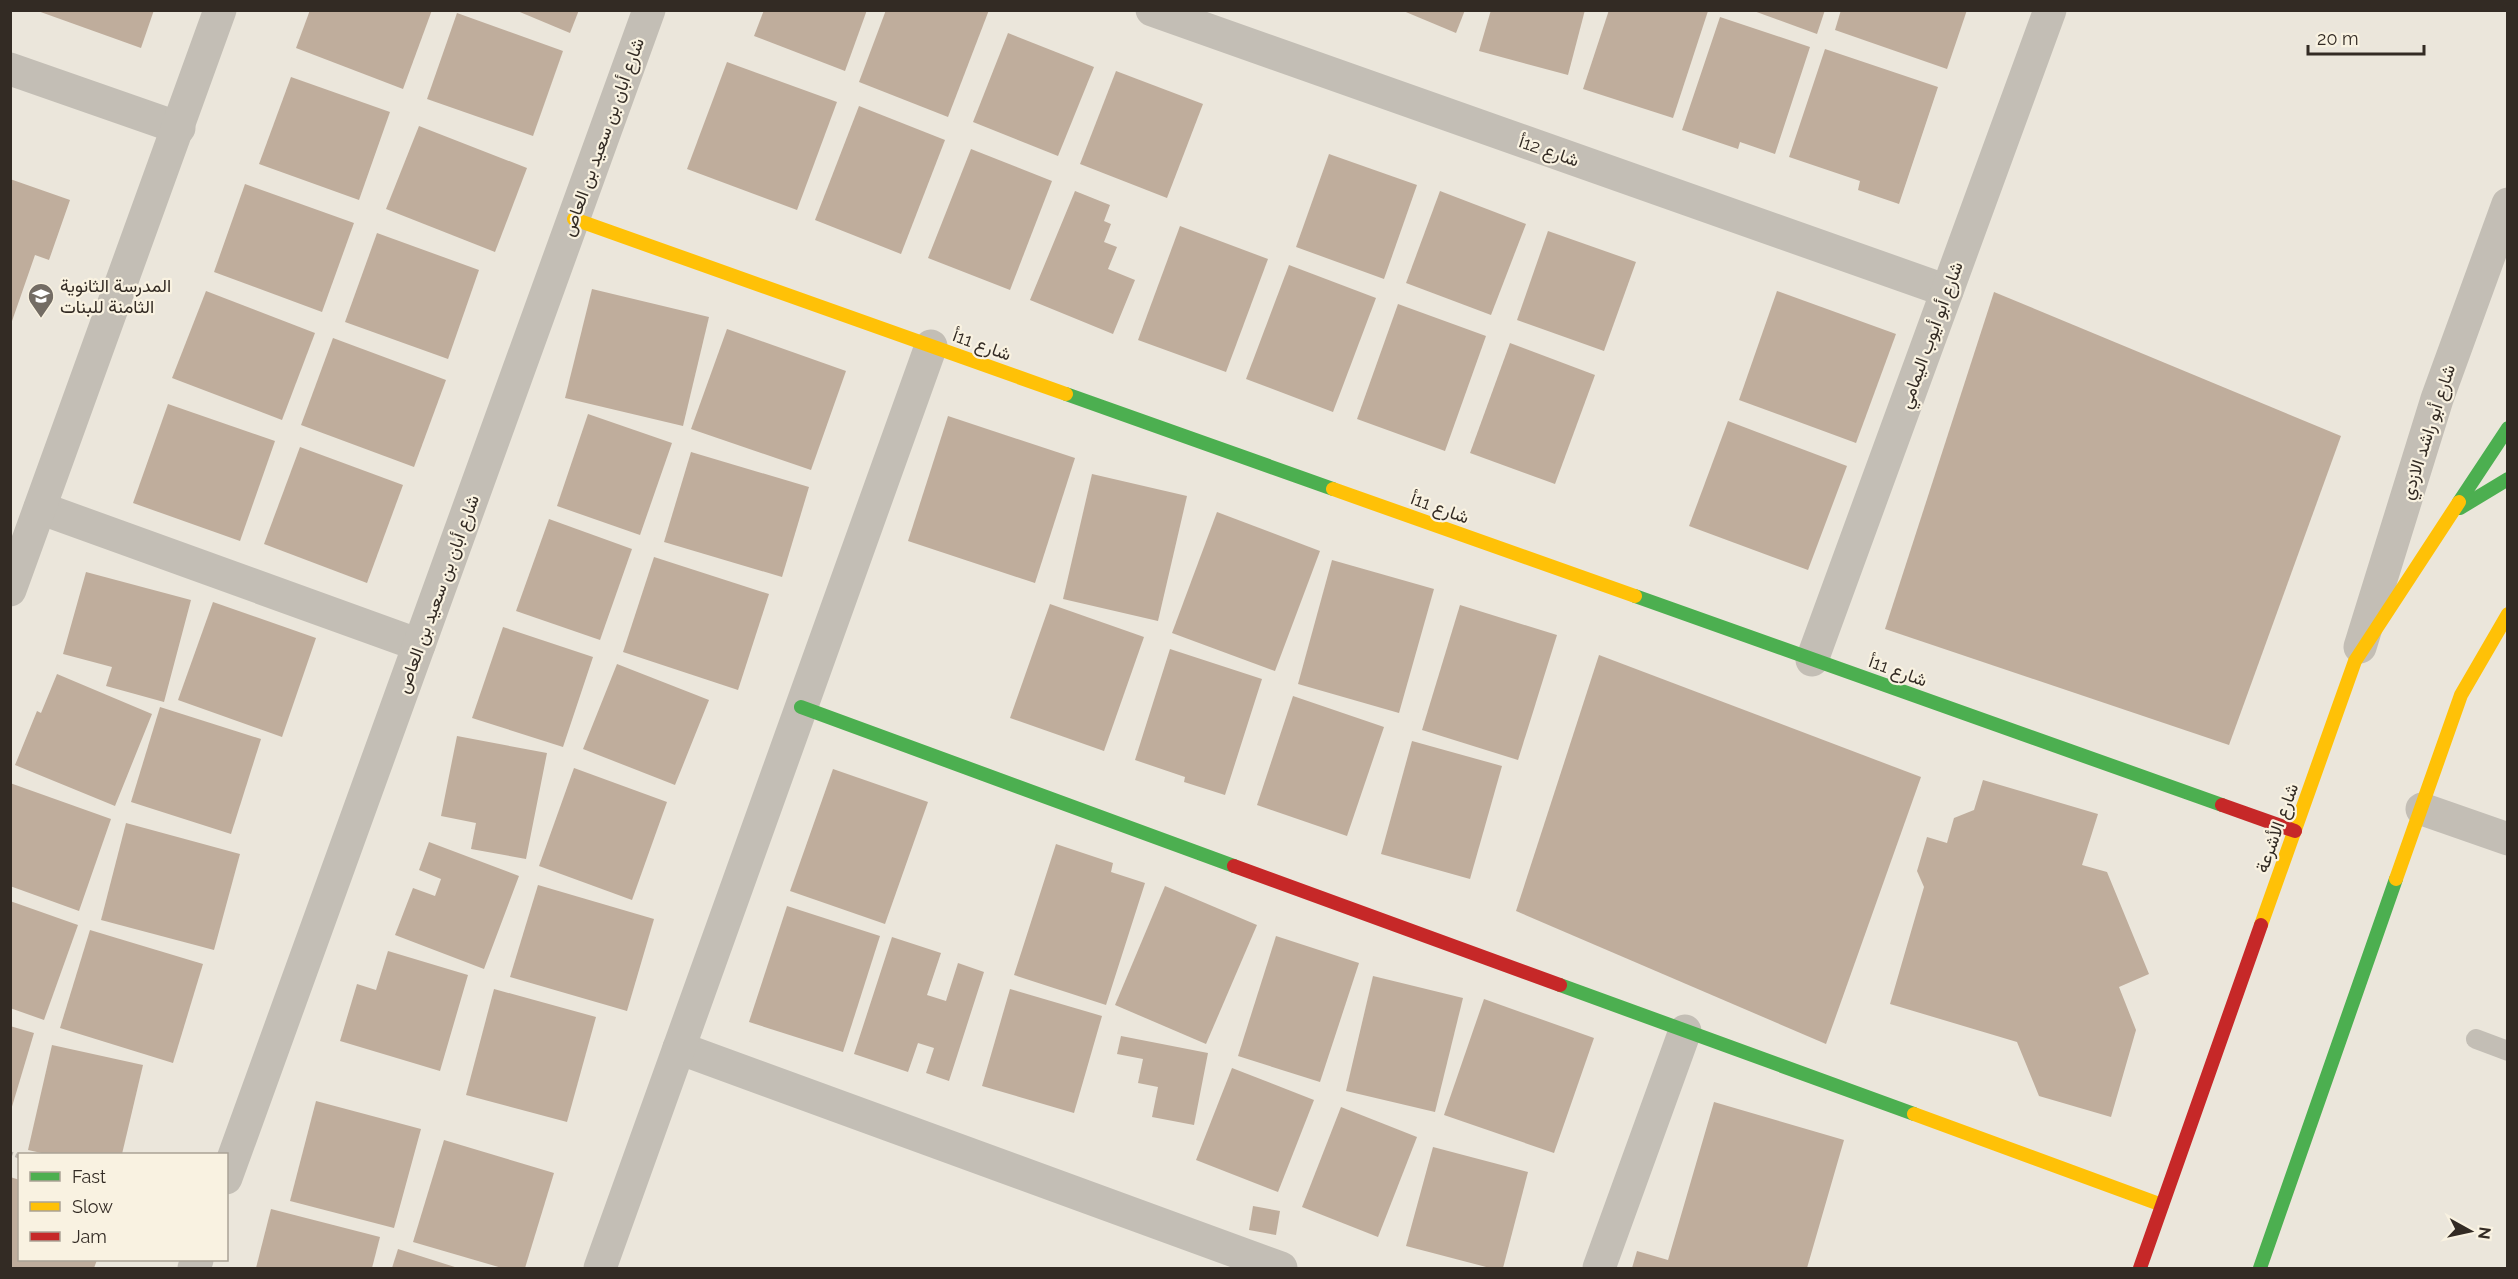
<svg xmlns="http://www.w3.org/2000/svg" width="2518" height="1279" font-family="Raleway,Vazirmatn,sans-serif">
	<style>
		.building { fill: #bfad9c }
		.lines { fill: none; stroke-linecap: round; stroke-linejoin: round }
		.path { stroke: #bcb6ae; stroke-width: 4; stroke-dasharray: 3 3; stroke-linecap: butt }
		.lane { stroke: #c3beb5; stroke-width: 20 }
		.street { stroke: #c3beb5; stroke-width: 33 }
		.fast { stroke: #4caf50; stroke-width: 14 }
		.slow { stroke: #ffc107; stroke-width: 14 }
		.jam { stroke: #c62828; stroke-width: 14 }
		.labels { text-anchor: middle; stroke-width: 4.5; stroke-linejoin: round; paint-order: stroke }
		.street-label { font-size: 18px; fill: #332b24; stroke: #f9f2e1 }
		.poi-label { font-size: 18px; fill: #332b24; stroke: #f9f2e1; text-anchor: start }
	</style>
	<rect width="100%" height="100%" fill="#ebe6db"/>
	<!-- building -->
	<g class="building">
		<polygon points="35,10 154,10 141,48"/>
		<polygon points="310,10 432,10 403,89 296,48"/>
		<polygon points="515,10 579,10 570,33"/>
		<polygon points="764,10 867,10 845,71 754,36"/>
		<polygon points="886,10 989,10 948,117 859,82"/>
		<polygon points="1401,10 1465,10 1456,33"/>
		<polygon points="1491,10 1585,10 1568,75 1479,51"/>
		<polygon points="1609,10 1708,11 1673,118 1583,89"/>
		<polygon points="1751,10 1825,10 1817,34"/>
		<polygon points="1841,10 1967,10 1947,69 1835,30"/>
		<polygon points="457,13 563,51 533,136 427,99"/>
		<polygon points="1720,17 1810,47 1775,154 1740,142 1738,149 1682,130"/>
		<polygon points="1008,33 1094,67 1058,156 973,122"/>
		<polygon points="1825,49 1938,87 1899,204 1858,190 1860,181 1789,157"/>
		<polygon points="727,62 837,102 797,210 687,169"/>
		<polygon points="1116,71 1203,104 1167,198 1080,164"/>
		<polygon points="291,77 390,112 359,200 259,164"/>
		<polygon points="859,106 945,140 901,254 815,220"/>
		<polygon points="419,126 527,168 495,252 386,209"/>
		<polygon points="971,149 1052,181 1010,290 928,258"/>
		<polygon points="1329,154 1417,185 1384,279 1296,247"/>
		<polygon points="10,179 70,200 49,260 35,255 11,324"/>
		<polygon points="245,184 354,223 322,312 214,272"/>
		<polygon points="1075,191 1110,205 1104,221 1111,224 1104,242 1117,247 1108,269 1135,280 1113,334 1030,300"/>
		<polygon points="1440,191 1526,224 1491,315 1406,283"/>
		<polygon points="1180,226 1268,259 1226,372 1138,340"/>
		<polygon points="1548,231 1636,262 1604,351 1517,320"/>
		<polygon points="377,233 479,270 448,359 345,322"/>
		<polygon points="1289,265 1376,298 1333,412 1246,379"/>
		<polygon points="592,289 709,317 683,426 565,398"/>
		<polygon points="206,291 315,333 282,420 172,378"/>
		<polygon points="1777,291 1896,334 1856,443 1739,400"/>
		<polygon points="1994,292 2341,436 2229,745 1885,629"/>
		<polygon points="1398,304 1486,336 1445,451 1357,419"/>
		<polygon points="727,329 846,371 811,470 691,429"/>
		<polygon points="333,338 446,380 414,467 301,425"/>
		<polygon points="1510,343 1595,375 1555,484 1470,453"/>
		<polygon points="168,404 275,441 240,541 133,503"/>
		<polygon points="588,414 672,443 640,535 557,506"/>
		<polygon points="948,416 1075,458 1035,583 908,541"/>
		<polygon points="1728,421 1847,466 1808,570 1689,526"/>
		<polygon points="300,447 403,485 367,583 264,544"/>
		<polygon points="691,452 809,487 782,577 664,542"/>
		<polygon points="1092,474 1187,496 1158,621 1063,599"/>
		<polygon points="1217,512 1320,551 1275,671 1172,633"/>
		<polygon points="549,519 632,549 600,640 516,611"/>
		<polygon points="654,557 769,594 738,690 623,652"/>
		<polygon points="1332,560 1434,589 1399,713 1298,684"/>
		<polygon points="86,572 191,600 164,702 106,686 112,667 63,654"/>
		<polygon points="213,602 316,638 282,737 178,700"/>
		<polygon points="1050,604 1144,637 1104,751 1010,718"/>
		<polygon points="1460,605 1557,635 1518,760 1422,730"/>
		<polygon points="503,627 593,657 563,747 472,718"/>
		<polygon points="1170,649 1262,679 1225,795 1184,782 1185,777 1135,760"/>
		<polygon points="1599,655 1921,777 1826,1044 1516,911"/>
		<polygon points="617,664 709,700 675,785 583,749"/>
		<polygon points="57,674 152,714 115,806 15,765 37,711 41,713"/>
		<polygon points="1293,696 1384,727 1347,836 1257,805"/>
		<polygon points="160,707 261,739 231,834 131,802"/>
		<polygon points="457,736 547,753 526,859 471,849 476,823 441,816"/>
		<polygon points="1412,741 1502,766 1470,879 1381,854"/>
		<polygon points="574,768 667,802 632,900 539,866"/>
		<polygon points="833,769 928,802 885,924 790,891"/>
		<polygon points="1983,780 2098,814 2082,865 2107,872 2149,974 2119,987 2136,1030 2111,1117 2039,1096 2017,1042 1890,1004 1924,887 1917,871 1927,837 1947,843 1954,818 1974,810"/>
		<polygon points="10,783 111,819 79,911 10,886"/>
		<polygon points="126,823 240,854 214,950 101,920"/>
		<polygon points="429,842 519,876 484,969 395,935 413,888 435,896 441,879 419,870"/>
		<polygon points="1056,844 1113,863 1111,872 1145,883 1106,1005 1014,975"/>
		<polygon points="538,885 654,919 627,1011 510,977"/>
		<polygon points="1165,886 1257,925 1206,1044 1115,1005"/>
		<polygon points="10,901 78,925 44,1020 10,1008"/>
		<polygon points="787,906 880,936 843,1052 749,1022"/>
		<polygon points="90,930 203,964 173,1063 60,1028"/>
		<polygon points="1276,936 1359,963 1320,1082 1238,1056"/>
		<polygon points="892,937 941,953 927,995 946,1001 958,963 984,972 949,1081 926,1073 934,1048 918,1043 908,1072 854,1054"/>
		<polygon points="388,951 468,975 440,1071 340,1041 357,984 376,990"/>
		<polygon points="1373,976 1463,998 1435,1112 1346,1091"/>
		<polygon points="494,989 596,1017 567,1122 466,1095"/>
		<polygon points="1010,989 1102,1016 1074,1113 982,1086"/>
		<polygon points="1484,999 1594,1038 1554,1153 1444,1115"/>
		<polygon points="10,1026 34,1033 11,1110 10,1110"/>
		<polygon points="1121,1036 1208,1053 1194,1125 1152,1117 1158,1087 1138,1083 1143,1059 1117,1054"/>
		<polygon points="52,1045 143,1065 122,1154 46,1154 28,1150"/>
		<polygon points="1232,1068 1314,1100 1278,1192 1196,1160"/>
		<polygon points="316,1101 421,1129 394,1228 290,1201"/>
		<polygon points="1714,1102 1844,1140 1807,1268 1632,1268 1637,1251 1668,1260"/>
		<polygon points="1341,1107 1417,1137 1378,1237 1302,1207"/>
		<polygon points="444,1140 554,1173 525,1268 502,1268 413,1242"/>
		<polygon points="1433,1147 1528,1172 1503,1268 1490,1268 1406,1246"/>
		<polygon points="10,1177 20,1180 20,1260 97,1260 94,1268 10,1268"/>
		<polygon points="1253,1206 1280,1211 1276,1235 1249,1230"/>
		<polygon points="271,1209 380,1237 372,1268 256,1268"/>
		<polygon points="398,1249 458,1268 392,1268"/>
	</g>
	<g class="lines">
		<!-- path -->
		<polyline class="path" points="10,1153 20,1157"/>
		<!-- lane -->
		<polyline class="lane" points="2476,1039 2508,1051"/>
		<!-- street -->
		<g class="street">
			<polyline points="1152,10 1947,291"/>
			<polyline points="10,69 179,128"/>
			<polyline points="40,508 419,645"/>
			<polyline points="10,590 220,10"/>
			<polyline points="2360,647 2437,399 2508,204"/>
			<polyline points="1812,660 2050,10"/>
			<polyline points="2422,809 2508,839"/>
			<polyline points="679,1048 1281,1268"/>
			<polyline points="226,1178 649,10"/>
			<polyline points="194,1268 197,1260"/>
			<polyline points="600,1268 931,346"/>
			<polyline points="1599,1268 1685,1031"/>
		</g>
		<!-- fast -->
		<g class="fast">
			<polyline points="1066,394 1333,489"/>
			<polyline points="2459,502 2508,428"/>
			<polyline points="2460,508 2508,479"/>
			<polyline points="1635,596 2222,805"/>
			<polyline points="801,707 1234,866"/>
			<polyline points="1560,985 1914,1114"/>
			<polyline points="2260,1268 2396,879"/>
		</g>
		<!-- slow -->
		<g class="slow">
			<polyline points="574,219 1066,394"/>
			<polyline points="1333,489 1635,596"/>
			<polyline points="2396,879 2461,695 2508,614"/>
			<polyline points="2261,925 2355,661 2459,502"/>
			<polyline points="1914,1114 2162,1205"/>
		</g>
		<!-- jam -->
		<g class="jam">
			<polyline points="2222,805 2295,831"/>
			<polyline points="1234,866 1560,985"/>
			<polyline points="2140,1268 2261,925"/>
		</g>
	</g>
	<!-- icons -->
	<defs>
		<g id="school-pin" transform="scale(1.35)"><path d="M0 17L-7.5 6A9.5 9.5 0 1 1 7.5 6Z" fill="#736c64" stroke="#f9f2e1"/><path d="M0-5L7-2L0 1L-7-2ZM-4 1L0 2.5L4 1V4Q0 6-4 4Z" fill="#fff"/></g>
	</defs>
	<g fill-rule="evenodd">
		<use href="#school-pin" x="41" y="296"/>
	</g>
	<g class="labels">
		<!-- street labels -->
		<g class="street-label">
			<text transform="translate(603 137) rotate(-70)" y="6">شارع أبان بن سعيد بن العاص</text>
			<text transform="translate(1549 151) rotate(19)" y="6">شارع 12أ</text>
			<text transform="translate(1931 335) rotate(-70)" y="6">شارع أبو أيوب اليمامي</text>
			<text transform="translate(982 345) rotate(20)" y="6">شارع 11أ</text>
			<text transform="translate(2428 432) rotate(-72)" y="6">شارع أبو راشد الازدي</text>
			<text transform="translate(1440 508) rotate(20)" y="6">شارع 11أ</text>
			<text transform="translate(438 594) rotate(-70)" y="6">شارع أبان بن سعيد بن العاص</text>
			<text transform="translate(1898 671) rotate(20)" y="6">شارع 11أ</text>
			<text transform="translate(2277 828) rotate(-70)" y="6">شارع الأشرعة</text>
		</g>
		<!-- poi labels -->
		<g class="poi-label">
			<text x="60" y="292">المدرسة الثانوية<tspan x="60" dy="21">الثامنة للبنات</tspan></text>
		</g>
	</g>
	<!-- border -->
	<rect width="2518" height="1279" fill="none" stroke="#332b24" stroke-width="24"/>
	<!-- legend -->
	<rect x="18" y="1153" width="210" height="108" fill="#f9f2e1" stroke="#aaa295" stroke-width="1.5"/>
	<rect x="30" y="1172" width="30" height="9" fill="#4caf50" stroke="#aaa295" stroke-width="1.5"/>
	<text x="72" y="1183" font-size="18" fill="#332b24">Fast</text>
	<rect x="30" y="1202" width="30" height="9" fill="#ffc107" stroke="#aaa295" stroke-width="1.5"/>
	<text x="72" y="1213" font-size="18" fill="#332b24">Slow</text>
	<rect x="30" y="1232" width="30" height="9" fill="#c62828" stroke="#aaa295" stroke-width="1.5"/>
	<text x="72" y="1243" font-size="18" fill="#332b24">Jam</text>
	<!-- north arrow -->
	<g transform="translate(2470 1231) rotate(98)" stroke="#f9f2e1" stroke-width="4.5" paint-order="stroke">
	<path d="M0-4.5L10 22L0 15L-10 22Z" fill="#332b24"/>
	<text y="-9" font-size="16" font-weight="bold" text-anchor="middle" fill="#332b24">N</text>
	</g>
	<!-- scale -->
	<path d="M2308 45v9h116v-9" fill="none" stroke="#332b24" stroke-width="3"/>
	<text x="2317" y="45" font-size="18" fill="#332b24" stroke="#f9f2e1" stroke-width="4.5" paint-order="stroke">20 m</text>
</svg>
